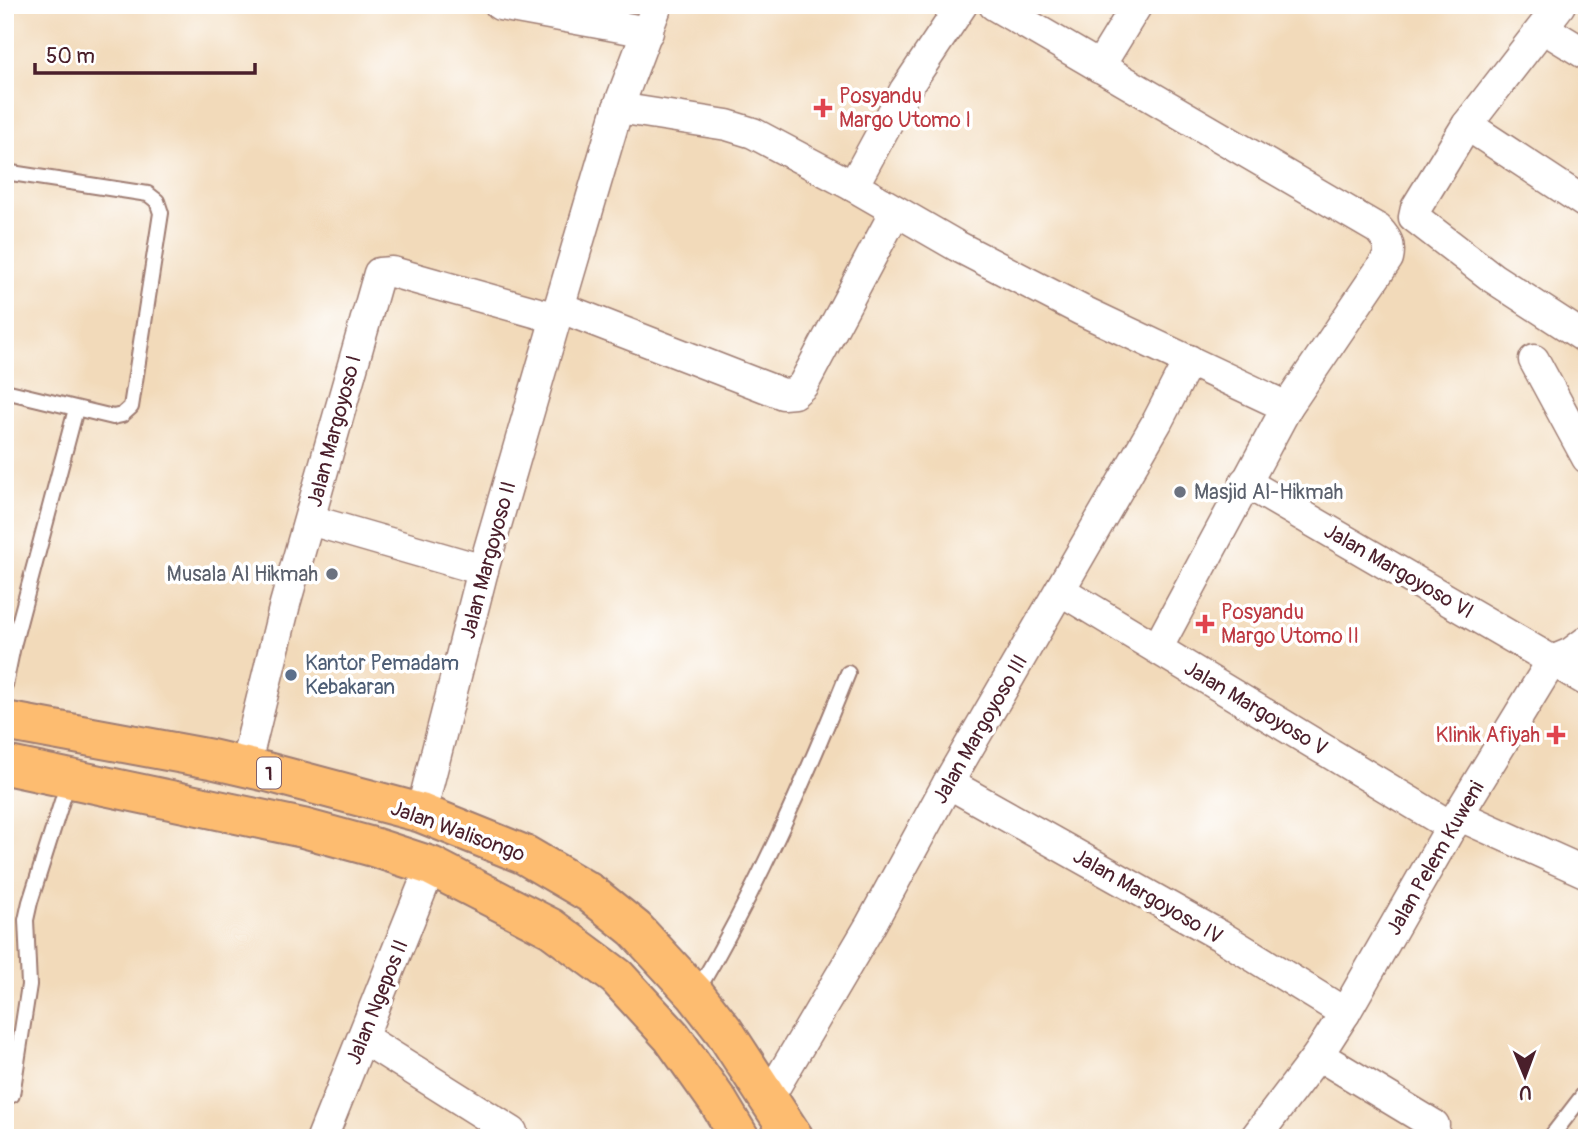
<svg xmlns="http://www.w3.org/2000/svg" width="1592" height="1143" font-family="Pangolin,sans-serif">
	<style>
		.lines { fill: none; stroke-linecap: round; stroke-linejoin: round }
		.service-casing { stroke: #9e7c72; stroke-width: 18 }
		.minor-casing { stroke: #9e7c72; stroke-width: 33 }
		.trunk-casing { stroke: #9e7c72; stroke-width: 42 }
		.service { stroke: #fff; stroke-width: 14 }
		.minor { stroke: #fff; stroke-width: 30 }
		.trunk { stroke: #fdbc6f; stroke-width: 38 }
		.health-dot { fill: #e0444e; stroke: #fff; stroke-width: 2.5 }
		.worship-dot { fill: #6b7280; stroke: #fff; stroke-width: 2.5 }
		.service-dot { fill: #5c6f8a; stroke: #fff; stroke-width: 2.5 }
		.labels { text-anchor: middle; stroke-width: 7; stroke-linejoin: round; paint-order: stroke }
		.shield { fill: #fff; stroke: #80626b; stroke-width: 2 }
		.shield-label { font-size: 19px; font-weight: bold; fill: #4a1f2b }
		.health-label { font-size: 21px; fill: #be3a42; stroke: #fff; text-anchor: start }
		.street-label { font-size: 21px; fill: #4a1f2b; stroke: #fff }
		.worship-label { font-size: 21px; fill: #5b616d; stroke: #fff; text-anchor: start }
		.service-label { font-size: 21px; fill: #4e5e75; stroke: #fff; text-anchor: start }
	</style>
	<rect width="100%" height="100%" fill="#fff"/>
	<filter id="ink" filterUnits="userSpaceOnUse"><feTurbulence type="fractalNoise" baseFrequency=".0143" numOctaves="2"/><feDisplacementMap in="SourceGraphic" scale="14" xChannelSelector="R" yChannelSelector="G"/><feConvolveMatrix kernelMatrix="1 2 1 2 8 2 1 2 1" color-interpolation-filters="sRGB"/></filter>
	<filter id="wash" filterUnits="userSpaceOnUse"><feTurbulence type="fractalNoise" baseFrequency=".00686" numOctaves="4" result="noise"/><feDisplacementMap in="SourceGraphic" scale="28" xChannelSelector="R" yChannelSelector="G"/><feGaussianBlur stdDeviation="1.57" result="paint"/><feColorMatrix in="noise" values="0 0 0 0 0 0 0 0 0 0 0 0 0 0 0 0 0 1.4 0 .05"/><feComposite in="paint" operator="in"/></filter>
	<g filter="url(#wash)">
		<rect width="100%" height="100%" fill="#f2daba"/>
	</g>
	<g filter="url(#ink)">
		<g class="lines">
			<!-- service casing -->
			<g class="service-casing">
				<g id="service">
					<polyline points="5,172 148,194 157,201 161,213 131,407 122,415 113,417 5,391"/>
					<polyline points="5,644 13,646 76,409"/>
					<polyline points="5,685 13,646"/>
					<path d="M 696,993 C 756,891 804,783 848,673"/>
					<polyline points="12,1095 29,985 26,920 30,902 69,779"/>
					<polyline points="1550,1138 1587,1090"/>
				</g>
			</g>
			<!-- minor casing -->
			<g class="minor-casing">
				<g id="minor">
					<polyline points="500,5 648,32"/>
					<path d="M 994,5 L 1378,229 C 1387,239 1391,245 1388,258 L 1287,407 L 1158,647"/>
					<polyline points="1560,5 1467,125 1416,208 1414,217 1493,278 1587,339"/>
					<polyline points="1543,28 1587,55"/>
					<polyline points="1099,67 1137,5"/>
					<polyline points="618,108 727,125 753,133 853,186 957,246 1081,310 1287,407"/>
					<polyline points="1467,125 1587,204"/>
					<polyline points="853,186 905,90 962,5"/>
					<polyline points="559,307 783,394 794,393 803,385 895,212"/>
					<polyline points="1534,360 1587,458"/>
					<polyline points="1245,482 1587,681"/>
					<polyline points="310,520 483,570"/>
					<polyline points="1060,590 1452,827"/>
					<polyline points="1552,661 1571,653 1587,641"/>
					<polyline points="245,767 285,604 379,273 392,272 556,318"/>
					<polyline points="948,783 1219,935 1345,1013"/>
					<polyline points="421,813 483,570 556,318 618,108 657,5"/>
					<polyline points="1458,815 1587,873"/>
					<polyline points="363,1038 512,1132"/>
					<polyline points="1318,1055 1434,1125"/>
					<polyline points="769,1097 870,926 948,783 1157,422 1189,360"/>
					<polyline points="322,1138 431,866"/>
					<polyline points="1255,1138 1318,1055 1345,1013 1458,815 1552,661"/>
				</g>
			</g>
			<!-- trunk casing -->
			<g class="trunk-casing">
				<g id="trunk">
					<polyline points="5,721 211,759 267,772 421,813 525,855 590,893 635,929 695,994 724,1031 794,1138"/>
					<polyline points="5,765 303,828 373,847 431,866 551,928 617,977 672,1037 719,1103 740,1138"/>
				</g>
			</g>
			<!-- service -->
			<use href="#service" class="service"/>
			<!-- minor -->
			<use href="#minor" class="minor"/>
			<!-- trunk -->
			<use href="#trunk" class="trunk"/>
		</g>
	</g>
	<!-- markers -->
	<g class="health-dot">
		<path d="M819.5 97.5h7v7h7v7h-7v7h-7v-7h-7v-7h7z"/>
		<path d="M1201.5 613.5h7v7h7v7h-7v7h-7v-7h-7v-7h7z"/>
		<path d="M1552.5 724.5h7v7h7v7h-7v7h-7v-7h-7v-7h7z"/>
	</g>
	<g class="worship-dot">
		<circle cx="1180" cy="492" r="7"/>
		<circle cx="332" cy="574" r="7"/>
	</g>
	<circle class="service-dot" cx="291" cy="675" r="7"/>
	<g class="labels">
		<!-- shield labels -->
		<rect class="shield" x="257" y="757.5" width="24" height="31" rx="5"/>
		<g class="shield-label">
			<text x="269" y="780">1</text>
		</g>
		<!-- health labels -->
		<g class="health-label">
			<text x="839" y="103">Posyandu<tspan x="839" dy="24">Margo Utomo I</tspan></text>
			<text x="1221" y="619">Posyandu<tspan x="1221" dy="24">Margo Utomo II</tspan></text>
			<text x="1540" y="742" text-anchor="end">Klinik Afiyah</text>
		</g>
		<!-- street labels -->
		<g class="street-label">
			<text transform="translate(334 431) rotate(-75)" y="7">Jalan Margoyoso I</text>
			<text transform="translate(488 560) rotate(-75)" y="7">Jalan Margoyoso II</text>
			<text transform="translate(1399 571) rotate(30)" y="7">Jalan Margoyoso VI</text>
			<text transform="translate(1256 708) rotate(31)" y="7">Jalan Margoyoso V</text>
			<text transform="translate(980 729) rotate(-60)" y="7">Jalan Margoyoso III</text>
			<text transform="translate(458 831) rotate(20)" y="7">Jalan Walisongo</text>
			<text transform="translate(1435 858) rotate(-60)" y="7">Jalan Pelem Kuweni</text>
			<text transform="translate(1148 896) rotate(30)" y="7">Jalan Margoyoso IV</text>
			<text transform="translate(377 1002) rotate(-68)" y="7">Jalan Ngepos II</text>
		</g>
		<!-- worship labels -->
		<g class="worship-label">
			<text x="1194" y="499">Masjid Al-Hikmah</text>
			<text x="318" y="581" text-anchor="end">Musala Al Hikmah</text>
		</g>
		<!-- service labels -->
		<g class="service-label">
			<text x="305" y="670">Kantor Pemadam<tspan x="305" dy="24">Kebakaran</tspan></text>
		</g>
	</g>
	<!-- margin -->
	<rect width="1592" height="1143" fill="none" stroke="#fff" stroke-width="28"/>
	<!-- north arrow -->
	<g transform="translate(1525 1076) rotate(179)" stroke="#ffffff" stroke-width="5" paint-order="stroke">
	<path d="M0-5L12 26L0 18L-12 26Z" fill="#4a1f2b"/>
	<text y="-10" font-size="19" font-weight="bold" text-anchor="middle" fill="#4a1f2b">U</text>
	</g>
	<!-- scale -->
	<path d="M35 63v10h220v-10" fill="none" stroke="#4a1f2b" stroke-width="3.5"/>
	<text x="46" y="63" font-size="21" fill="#4a1f2b" stroke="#ffffff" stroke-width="5" paint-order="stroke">50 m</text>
</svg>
